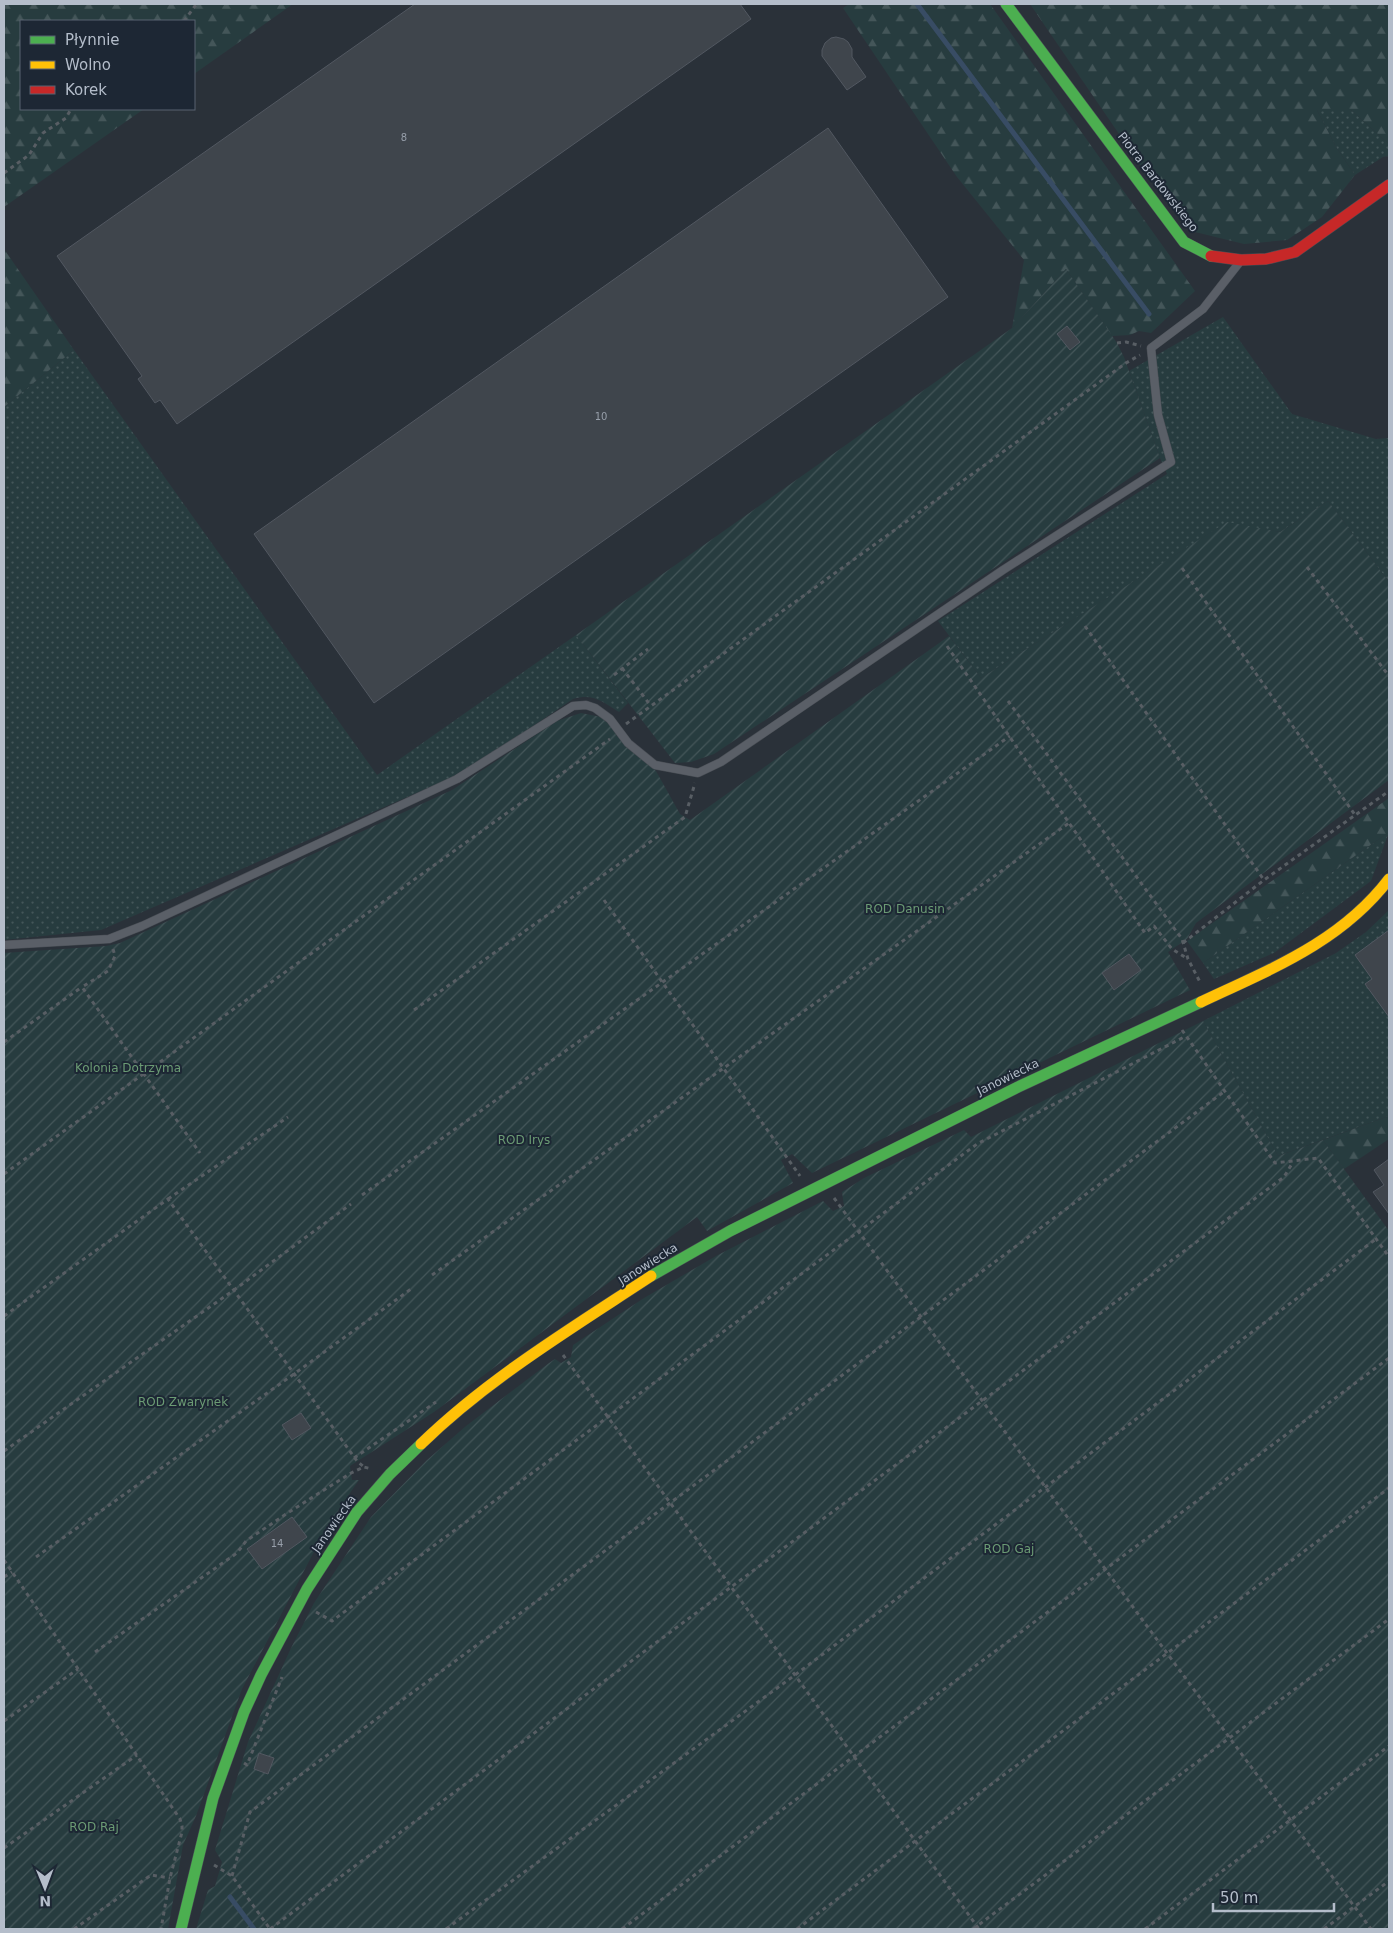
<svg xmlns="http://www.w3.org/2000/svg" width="1393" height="1933" font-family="'DejaVu Sans',sans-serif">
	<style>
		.grass { fill: url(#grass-dots) }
		.forest { fill: url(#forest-firs) }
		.garden { fill: url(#garden-furrows) }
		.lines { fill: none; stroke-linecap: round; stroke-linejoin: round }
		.stream { stroke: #384c64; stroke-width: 5 }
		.building { fill: #3f454c; stroke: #525861 }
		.lane-casing { stroke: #484d54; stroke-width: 9 }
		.fast-casing { stroke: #484d54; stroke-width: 12 }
		.slow-casing { stroke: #484d54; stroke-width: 12 }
		.jam-casing { stroke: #484d54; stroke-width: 12 }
		.path { stroke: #585e64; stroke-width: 3; stroke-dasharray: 4 4; stroke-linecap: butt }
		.lane { stroke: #5a5f67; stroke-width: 8 }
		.fast { stroke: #4caf50; stroke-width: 11 }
		.slow { stroke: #ffc107; stroke-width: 11 }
		.jam { stroke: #c62828; stroke-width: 11 }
		.labels { text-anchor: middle; stroke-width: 4; stroke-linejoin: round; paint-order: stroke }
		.number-label { font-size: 10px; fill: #979faa }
		.street-label { font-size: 12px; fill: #b4bdca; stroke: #1d2734 }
		.park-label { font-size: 12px; fill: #6b9b74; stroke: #1d2734 }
	</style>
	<defs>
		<pattern id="grass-dots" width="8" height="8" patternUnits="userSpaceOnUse" patternTransform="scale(1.25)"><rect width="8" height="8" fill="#273c3f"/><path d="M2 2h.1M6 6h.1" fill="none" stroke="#445659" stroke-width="1.8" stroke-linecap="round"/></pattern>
		<pattern id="forest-firs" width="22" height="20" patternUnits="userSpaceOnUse" patternTransform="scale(1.25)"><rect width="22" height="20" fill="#273c3f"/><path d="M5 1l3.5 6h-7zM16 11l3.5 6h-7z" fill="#445659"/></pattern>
		<pattern id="garden-furrows" width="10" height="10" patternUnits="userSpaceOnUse" patternTransform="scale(1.25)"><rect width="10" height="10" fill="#273c3f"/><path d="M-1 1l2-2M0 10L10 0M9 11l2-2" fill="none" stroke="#445659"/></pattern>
	</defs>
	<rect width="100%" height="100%" fill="#2a3139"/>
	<!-- grass -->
	<g class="grass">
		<polygon points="1317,110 1351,110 1389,144 1389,156 1383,157 1355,175 1336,147"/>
		<polygon points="1223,317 1292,414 1376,439 1389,438 1389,582 1328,501 1280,532 1226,523 981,678 938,621 1167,474 1160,458 1129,371"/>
		<path d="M 74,350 L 377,775 L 576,635 L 628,703 L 619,712 C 602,702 594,693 573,699 L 465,772 L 101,930 L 4,940 L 4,407 Z"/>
		<polygon points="1389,832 1371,881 1274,953 1214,979 1203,963"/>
		<polygon points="1389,910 1389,936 1385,939 1382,935 1365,948 1359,958 1355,955 1372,979 1366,984 1389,1017 1389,1116 1278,1156 1203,1021 1336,953 1366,932"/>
	</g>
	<!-- forest -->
	<g class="forest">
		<polygon points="4,4 293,4 194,74 194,21 21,21 21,109 144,109 4,207"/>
		<polygon points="849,4 990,4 1195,291 1151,333 1139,331 1130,335 1112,336 1066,269 1012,328 1024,260 957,177 843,8"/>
		<polygon points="1030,4 1389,4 1389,144 1351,110 1317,110 1336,147 1355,175 1322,217 1287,240 1244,244 1191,231 1143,169"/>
		<polygon points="4,249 74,350 4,407"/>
		<polygon points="1389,798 1389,832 1203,963 1187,941"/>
		<polygon points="1389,1116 1389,1139 1344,1169 1323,1140"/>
	</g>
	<!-- garden -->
	<g class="garden">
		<polygon points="1066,269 1117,343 1124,357 1160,458 714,754 691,762 675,763 576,635 1012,328"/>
		<polygon points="1328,501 1389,582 1389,780 1196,923 1187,939 1168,952 1190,990 812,1173 792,1154 781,1160 793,1183 707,1231 697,1217 434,1412 350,1466 352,1480 359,1480 327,1527 242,1689 196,1816 183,1845 168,1929 4,1929 4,953 106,946 120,943 452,790 557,721 581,713 601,717 613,728 616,735 656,771 680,814 690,820 949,636 981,678 1227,522 1280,532"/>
		<polygon points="1203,1021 1278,1156 1323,1140 1389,1231 1389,1929 196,1929 208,1890 215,1886 222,1862 215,1850 248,1742 291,1648 314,1603 371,1517 427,1460 466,1426 549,1363 555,1359 561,1363 571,1357 573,1345 644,1298 716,1256 823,1201 833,1211 844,1206 842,1192 864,1178 964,1130 971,1137"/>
	</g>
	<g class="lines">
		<!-- stream -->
		<g class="stream">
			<polyline points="917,4 1149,314"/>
			<polyline points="230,1897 254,1929"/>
		</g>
	</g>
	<!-- building -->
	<g class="building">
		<polygon points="415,4 740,4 751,19 177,424 160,400 155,403 138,379 142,376 57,256"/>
		<polygon points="836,37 844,39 848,42 852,49 852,57 866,77 847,90 822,56 822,50 825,43 831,38"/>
		<polygon points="828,128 948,297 374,703 254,534"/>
		<polygon points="1067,326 1080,342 1070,350 1057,334"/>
		<polygon points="1389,930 1389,1017 1365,984 1372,979 1355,955"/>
		<polygon points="1129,954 1141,970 1114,990 1102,973"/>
		<polygon points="1389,1159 1389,1214 1373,1192 1384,1185 1374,1170"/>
		<polygon points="301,1413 311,1428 292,1440 282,1425"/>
		<polygon points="292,1517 307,1537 262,1569 247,1549"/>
		<polygon points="259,1753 274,1758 268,1774 254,1769"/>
	</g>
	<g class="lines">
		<!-- lane casing -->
		<g class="lane-casing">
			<polyline id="lane" points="4,945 109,939 142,926 457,779 573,706 586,705 595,708 610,719 628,743 655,765 698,773 721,762 1003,570 1171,462 1158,415 1151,348 1203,309 1239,263"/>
		</g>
		<!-- fast casing -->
		<g class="fast-casing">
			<g id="fast">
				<polyline points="1006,4 1184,242 1211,256"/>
				<polyline points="651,1276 730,1231 1018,1087 1201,1002"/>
				<polyline points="181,1929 213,1798 244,1712 261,1675 307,1589 357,1512 390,1474 421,1444"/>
			</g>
		</g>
		<!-- slow casing -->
		<g class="slow-casing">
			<g id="slow">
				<path d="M 1201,1002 C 1271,969 1341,942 1389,879"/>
				<path d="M 421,1444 C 489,1378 572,1328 651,1276"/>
			</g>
		</g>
		<!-- jam casing -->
		<g class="jam-casing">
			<polyline id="jam" points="1211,256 1241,260 1266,259 1295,252 1389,185"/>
		</g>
		<!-- path -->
		<g class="path">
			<polyline points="184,21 195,6 199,4"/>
			<polyline points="4,173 29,155 43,133 66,118 71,109"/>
			<polyline points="1117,343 1126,342 1141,346"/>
			<polyline points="1307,567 1389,676"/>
			<polyline points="1182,568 1355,815"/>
			<polyline points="1085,626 1264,880"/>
			<polyline points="947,646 1145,933 1154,926 1172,949 1188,959"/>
			<polyline points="622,668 651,706"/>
			<polyline points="614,675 648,649"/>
			<polyline points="1008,701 1182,939 1188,959 1201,984"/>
			<polyline points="626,724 1126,363 1140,355"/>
			<polyline points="604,900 800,1176"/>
			<polyline points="1183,943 1264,880 1389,791"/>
			<polyline points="113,949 115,956 108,971 82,987 200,1153"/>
			<polyline points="414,1010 685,817 695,783"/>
			<polyline points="1182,1030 1275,1163 1318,1158 1389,1257"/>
			<polyline points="4,1042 82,987"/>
			<polyline points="4,1174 610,739"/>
			<polyline points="362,1195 1010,736"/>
			<polyline points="834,1198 1141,1618 1371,1929"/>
			<polyline points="168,1199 288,1117"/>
			<polyline points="432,1275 1069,823"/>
			<polyline points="4,1316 168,1199 357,1461 364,1467"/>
			<polyline points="563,1355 979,1929"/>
			<polyline points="4,1451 234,1290 351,1204"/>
			<polyline points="354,1458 436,1402"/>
			<polyline points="36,1557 294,1374 411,1289"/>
			<polyline points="4,1560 180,1819 182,1826 182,1832 170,1878 161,1929"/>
			<polyline points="4,1577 12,1572"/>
			<polyline points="316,1612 332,1621 977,1144 1186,1036"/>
			<polyline points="95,1652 237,1553 246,1541 286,1514 351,1473 364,1467 372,1469"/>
			<polyline points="4,1721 78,1669"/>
			<polyline points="244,1763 247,1765 282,1677"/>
			<polyline points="4,1848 137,1755"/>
			<polyline points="214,1865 232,1876 270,1929"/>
			<polyline points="232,1876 250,1812 670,1503 1225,1091"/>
			<polyline points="74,1929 151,1875 170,1878"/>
			<polyline points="270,1929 1284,1177 1293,1162"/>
			<polyline points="446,1929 795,1675 1376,1239"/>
			<polyline points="622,1929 1389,1358"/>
			<polyline points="797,1929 1389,1488"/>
			<polyline points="973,1929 1389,1619"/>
			<polyline points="1145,1929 1389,1746"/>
			<polyline points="1324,1929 1389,1881"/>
		</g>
		<!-- lane -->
		<use href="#lane" class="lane"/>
		<!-- fast -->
		<use href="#fast" class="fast"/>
		<!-- slow -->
		<use href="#slow" class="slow"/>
		<!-- jam -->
		<use href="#jam" class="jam"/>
	</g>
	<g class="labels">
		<!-- number labels -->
		<g class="number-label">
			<text x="404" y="141">8</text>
			<text x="601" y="420">10</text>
			<text x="277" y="1547">14</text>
		</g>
		<!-- street labels -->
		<g class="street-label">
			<text transform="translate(1158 182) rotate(52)" y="4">Piotra Bardowskiego</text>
			<text transform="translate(1008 1077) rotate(-26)" y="4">Janowiecka</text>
			<text transform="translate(648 1264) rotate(-32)" y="4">Janowiecka</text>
			<text transform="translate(334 1524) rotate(-55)" y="4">Janowiecka</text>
		</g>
		<!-- park labels -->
		<g class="park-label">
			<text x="905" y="913">ROD Danusin</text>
			<text x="128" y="1072">Kolonia Dotrzyma</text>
			<text x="524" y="1144">ROD Irys</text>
			<text x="183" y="1406">ROD Zwarynek</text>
			<text x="1009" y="1553">ROD Gaj</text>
			<text x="94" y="1831">ROD Raj</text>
		</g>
	</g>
	<!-- border -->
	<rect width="1393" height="1933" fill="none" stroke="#b4bdca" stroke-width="10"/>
	<!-- legend -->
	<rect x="20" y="20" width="175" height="90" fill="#1d2734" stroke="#596370"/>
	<rect x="30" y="36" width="25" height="8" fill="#4caf50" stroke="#596370"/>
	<text x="65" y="45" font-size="15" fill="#b4bdca">Płynnie</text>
	<rect x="30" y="61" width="25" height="8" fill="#ffc107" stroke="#596370"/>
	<text x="65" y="70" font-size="15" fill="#b4bdca">Wolno</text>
	<rect x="30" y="86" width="25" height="8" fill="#c62828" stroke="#596370"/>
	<text x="65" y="95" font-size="15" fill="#b4bdca">Korek</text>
	<!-- north arrow -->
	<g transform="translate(45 1888) rotate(179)" stroke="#1d2734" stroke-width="4" paint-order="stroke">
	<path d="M0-4L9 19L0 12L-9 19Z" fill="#b4bdca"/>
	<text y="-8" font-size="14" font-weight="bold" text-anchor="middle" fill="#b4bdca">N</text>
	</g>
	<!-- scale -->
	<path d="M1213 1903v8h121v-8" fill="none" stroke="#b4bdca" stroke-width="2.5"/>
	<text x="1220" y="1903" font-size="15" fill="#b4bdca" stroke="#1d2734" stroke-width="4" paint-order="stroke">50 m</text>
</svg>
